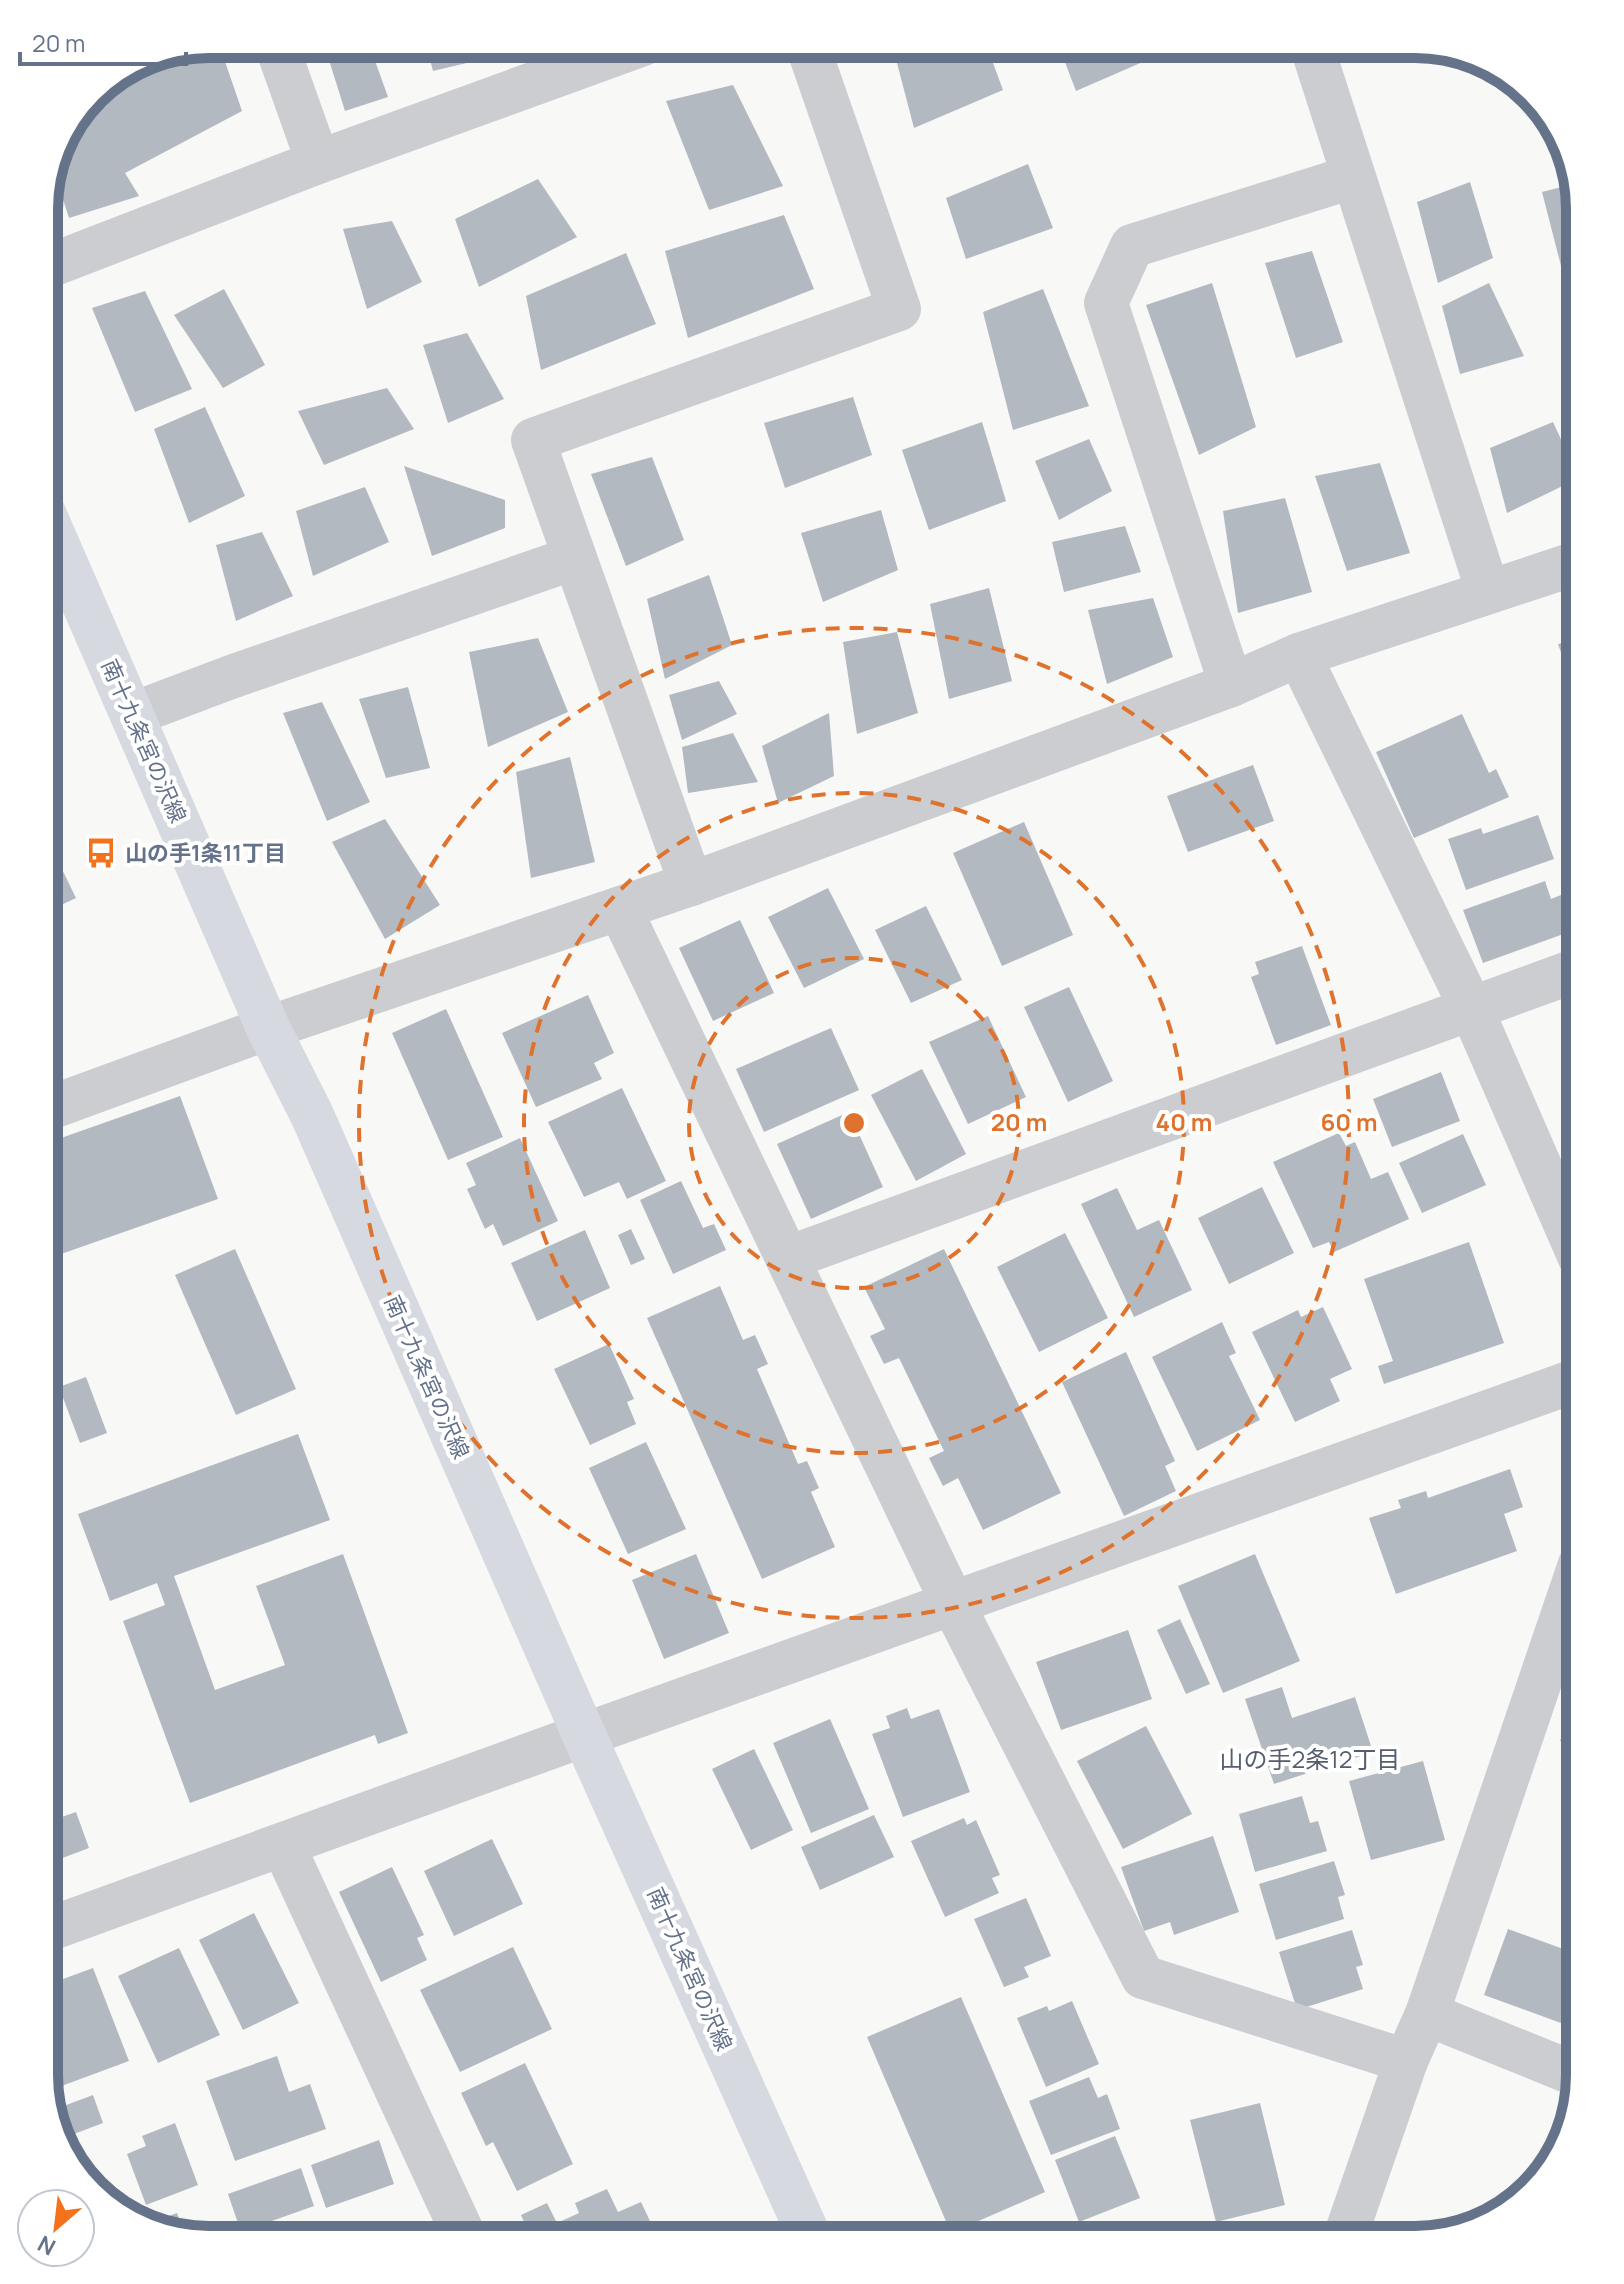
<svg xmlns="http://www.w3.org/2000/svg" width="1624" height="2284" font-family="Manrope,'Noto Sans JP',sans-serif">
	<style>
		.building { fill: #b3b9c1 }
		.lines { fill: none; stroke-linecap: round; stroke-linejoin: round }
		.minor { stroke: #cbcdd1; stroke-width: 44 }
		.major { stroke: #d6dae0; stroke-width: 44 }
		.ring { fill: none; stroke: #df722c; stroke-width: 4; stroke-dasharray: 14 10 }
		.labels { text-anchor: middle; stroke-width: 8; stroke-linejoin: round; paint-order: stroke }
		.street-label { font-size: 22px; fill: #65738a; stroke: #fff }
		.poi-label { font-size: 22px; font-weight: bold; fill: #65738a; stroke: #fff; text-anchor: start }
		.neighbourhood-label { font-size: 24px; fill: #545e6e; stroke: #fff }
		.rim { fill: none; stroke: #65738a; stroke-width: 10 }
		.centre { fill: #df722c; stroke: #fff; stroke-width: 4 }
		.ring-label { font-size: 24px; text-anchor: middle; font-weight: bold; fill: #df722c; stroke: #fff; stroke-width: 8; stroke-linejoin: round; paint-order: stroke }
	</style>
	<rect width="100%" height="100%" fill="#f8f9f6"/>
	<!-- building -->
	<g class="building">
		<polygon points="209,44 219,44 242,111 125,173 139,196 69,218 53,168 61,136 94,92 151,66 146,56"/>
		<polygon points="324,44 369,44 388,97 345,111"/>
		<polygon points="426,44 511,44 513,52 433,71"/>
		<polygon points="945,44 986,44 1003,90 914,128 897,63"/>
		<polygon points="1058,44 1184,44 1076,91"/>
		<polygon points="733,85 783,186 709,210 666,101"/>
		<polygon points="1028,164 1053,228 966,259 946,198"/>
		<polygon points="538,179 577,237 479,287 455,219"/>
		<polygon points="1470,182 1493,258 1438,283 1417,202"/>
		<polygon points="1573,184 1580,209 1580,290 1568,293 1542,192"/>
		<polygon points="784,215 814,289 688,338 665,251"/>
		<polygon points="392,221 422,282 367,309 343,229"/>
		<polygon points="1312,251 1343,342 1296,358 1265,263"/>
		<polygon points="626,253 656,324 541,370 526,296"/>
		<polygon points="1212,283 1256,427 1199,455 1146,305"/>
		<polygon points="1489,283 1524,356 1460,374 1442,306"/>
		<polygon points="224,289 265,365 223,388 174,315"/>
		<polygon points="1043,289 1089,406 1013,430 983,312"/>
		<polygon points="145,291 192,389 135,412 92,308"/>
		<polygon points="1580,332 1580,363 1579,363 1572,334"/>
		<polygon points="467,333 504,399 448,423 423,345"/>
		<polygon points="387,388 414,429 324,465 298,411"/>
		<polygon points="853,397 872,455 785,488 764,423"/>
		<polygon points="205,407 245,496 189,523 154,429"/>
		<polygon points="982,422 1006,501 929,530 902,450"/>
		<polygon points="1553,422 1579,478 1507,513 1490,448"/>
		<polygon points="1089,439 1112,491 1059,520 1035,461"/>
		<polygon points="652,457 684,540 626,566 591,474"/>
		<polygon points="1380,463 1410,553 1347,571 1315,476"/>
		<polygon points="404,466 505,500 505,528 432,556"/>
		<polygon points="365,487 389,542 313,576 296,511"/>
		<polygon points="1285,498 1312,592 1238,613 1223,511"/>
		<polygon points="881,510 898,570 823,602 801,533"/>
		<polygon points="1125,526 1141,572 1064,592 1052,542"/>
		<polygon points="262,532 293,596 236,621 216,545"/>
		<polygon points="709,575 732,645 665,679 647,599"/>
		<polygon points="989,588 1012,681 949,699 930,604"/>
		<polygon points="1153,598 1173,657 1107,684 1088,610"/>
		<polygon points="1580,631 1580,706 1558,644 1567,642 1565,637"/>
		<polygon points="897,632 918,713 857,734 843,642"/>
		<polygon points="538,638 568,712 488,747 469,652"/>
		<polygon points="719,681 737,714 682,740 669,695"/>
		<polygon points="408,687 430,768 386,778 359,699"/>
		<polygon points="322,702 370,802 327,821 283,713"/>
		<polygon points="829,713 834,776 778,803 762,746"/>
		<polygon points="1462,714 1489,773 1496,769 1509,797 1414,838 1376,752"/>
		<polygon points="733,733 758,782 688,793 682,747"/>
		<polygon points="570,757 595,862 531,878 516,772"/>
		<polygon points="1253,765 1274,821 1188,852 1167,796"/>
		<polygon points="1538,815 1554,859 1466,890 1448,839 1481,828 1483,834"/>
		<polygon points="385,819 440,905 385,939 332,842"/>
		<polygon points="1580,820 1580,861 1579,861 1567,824"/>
		<polygon points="1024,822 1073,935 1002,966 953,853"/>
		<polygon points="44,832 76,898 44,913"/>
		<polygon points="1545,881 1551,899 1571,891 1580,919 1580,928 1483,963 1463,910"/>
		<polygon points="828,888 864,959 804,988 768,917"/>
		<polygon points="926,906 962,980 911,1003 875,930"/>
		<polygon points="740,920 774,993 713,1021 679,948"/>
		<polygon points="1302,946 1331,1025 1276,1045 1251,977 1259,974 1255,962"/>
		<polygon points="1069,987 1113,1081 1068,1102 1024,1007"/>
		<polygon points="44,994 62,1032 44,1041"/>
		<polygon points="588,995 614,1053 594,1063 602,1079 536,1107 502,1033"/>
		<polygon points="446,1009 503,1137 448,1160 392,1033"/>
		<polygon points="988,1016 1026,1097 968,1124 929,1042"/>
		<polygon points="831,1028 859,1090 764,1132 736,1069"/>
		<polygon points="922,1069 966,1154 916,1181 871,1095"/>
		<polygon points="1441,1072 1460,1121 1392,1147 1373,1099"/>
		<polygon points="622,1088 666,1181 627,1199 619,1182 584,1197 548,1122"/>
		<polygon points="180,1096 218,1199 44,1260 44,1144"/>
		<polygon points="849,1112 883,1187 811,1219 777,1144"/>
		<polygon points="1339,1133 1346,1146 1355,1142 1371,1179 1388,1172 1409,1219 1334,1252 1329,1242 1313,1248 1273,1162"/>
		<polygon points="1463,1134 1486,1185 1422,1213 1399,1163"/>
		<polygon points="520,1138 558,1221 503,1246 493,1224 485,1229 467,1189 476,1185 466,1163"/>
		<polygon points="681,1181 703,1228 714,1224 726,1250 673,1274 640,1200"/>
		<polygon points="1262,1187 1294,1253 1229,1284 1198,1218"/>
		<polygon points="1117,1188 1137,1230 1159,1220 1192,1290 1134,1317 1081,1204"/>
		<polygon points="631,1229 645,1259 631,1265 618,1235"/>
		<polygon points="585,1230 610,1288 537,1321 511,1263"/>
		<polygon points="1065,1233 1108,1318 1039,1352 997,1267"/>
		<polygon points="1469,1242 1504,1343 1384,1384 1378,1366 1393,1361 1364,1279"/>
		<polygon points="235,1249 296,1389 236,1415 175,1275"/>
		<polygon points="944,1249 1061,1493 983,1530 958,1478 943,1486 929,1458 944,1451 899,1358 884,1364 870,1336 885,1329 864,1287"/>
		<polygon points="720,1286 743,1340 755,1335 768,1364 757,1369 798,1464 807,1461 819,1488 811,1492 835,1547 762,1579 647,1318"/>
		<polygon points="1323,1307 1352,1369 1330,1379 1340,1401 1295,1422 1252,1332 1298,1310 1301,1317"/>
		<polygon points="1222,1322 1236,1353 1229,1356 1260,1420 1197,1451 1152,1357"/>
		<polygon points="609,1344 634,1399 627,1402 636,1424 590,1445 554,1369"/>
		<polygon points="1126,1352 1175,1461 1165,1466 1176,1491 1124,1516 1062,1382"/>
		<polygon points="86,1377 107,1433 80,1443 59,1387"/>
		<polygon points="44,1417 61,1463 44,1469"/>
		<polygon points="298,1434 330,1520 174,1576 215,1690 285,1665 256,1586 343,1554 408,1733 378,1744 375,1735 190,1803 123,1621 165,1605 157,1583 110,1601 78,1514"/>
		<polygon points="646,1442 686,1529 628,1554 589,1468"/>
		<polygon points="1510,1469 1523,1507 1504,1514 1517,1551 1396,1594 1369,1518 1401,1508 1398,1500 1426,1491 1428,1498"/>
		<polygon points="696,1554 729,1633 664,1659 632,1580"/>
		<polygon points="1255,1554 1300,1661 1223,1693 1178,1586"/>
		<polygon points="1180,1619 1210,1684 1186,1694 1157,1630"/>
		<polygon points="1128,1630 1152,1699 1061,1730 1036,1662"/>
		<polygon points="1282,1687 1292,1718 1355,1697 1373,1752 1274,1784 1245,1699"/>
		<polygon points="1580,1691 1580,1749 1560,1741"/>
		<polygon points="907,1708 911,1719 939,1709 970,1792 903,1817 872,1734 890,1728 886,1716"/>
		<polygon points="830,1719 869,1809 811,1833 773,1743"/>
		<polygon points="1146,1726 1192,1814 1123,1849 1077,1761"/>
		<polygon points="754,1749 793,1830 751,1850 712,1769"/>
		<polygon points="1423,1761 1445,1840 1371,1860 1349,1781"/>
		<polygon points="1302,1796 1310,1823 1318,1821 1327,1851 1255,1872 1239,1814"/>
		<polygon points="44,1805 50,1821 76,1812 89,1848 44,1865"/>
		<polygon points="874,1815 894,1857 820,1890 801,1847"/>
		<polygon points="964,1818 967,1825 976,1820 1000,1875 992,1878 999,1893 945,1917 911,1841"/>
		<polygon points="1213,1836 1239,1912 1174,1935 1170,1922 1144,1931 1121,1867"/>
		<polygon points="492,1839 523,1904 454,1936 424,1871"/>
		<polygon points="1334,1861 1345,1895 1338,1897 1344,1919 1276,1940 1259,1884"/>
		<polygon points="392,1867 424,1935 417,1938 427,1960 381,1982 339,1892"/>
		<polygon points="1026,1898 1051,1956 1024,1967 1029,1977 1004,1987 974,1919"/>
		<polygon points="254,1913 299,2003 243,2030 199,1940"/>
		<polygon points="1508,1929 1580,1955 1580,2030 1484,1995"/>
		<polygon points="1352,1930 1363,1965 1356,1967 1363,1989 1297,2010 1279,1952"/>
		<polygon points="513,1947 552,2029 460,2072 420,1990"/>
		<polygon points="179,1948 220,2035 158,2063 118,1976"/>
		<polygon points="93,1968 129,2061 48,2091 44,2075 44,1986"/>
		<polygon points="961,1997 1045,2192 951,2233 867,2037"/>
		<polygon points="1072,2001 1099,2064 1046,2087 1017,2018 1047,2006 1049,2011"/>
		<polygon points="277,2056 289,2092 310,2084 326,2129 235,2161 206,2081"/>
		<polygon points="525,2063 573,2164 517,2191 493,2142 486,2146 461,2093"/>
		<polygon points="1089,2077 1098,2098 1107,2094 1120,2129 1051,2155 1029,2101"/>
		<polygon points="93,2095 103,2123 74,2134 67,2149 73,2165 66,2158 53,2110"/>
		<polygon points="1260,2103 1285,2205 1216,2222 1190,2120"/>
		<polygon points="175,2123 198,2185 146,2205 127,2154 146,2146 142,2136"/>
		<polygon points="1115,2136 1140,2198 1079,2222 1055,2160"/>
		<polygon points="379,2140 394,2184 326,2208 311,2165"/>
		<polygon points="88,2161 98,2190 74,2166"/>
		<polygon points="301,2168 314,2206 241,2232 228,2194"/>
		<polygon points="607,2189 618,2212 641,2202 658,2238 532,2240 521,2215 547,2203 557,2223 579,2213 575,2203"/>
		<polygon points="177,2213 186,2236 147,2224"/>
		<polygon points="1285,2222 1289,2240 1238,2240 1237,2233"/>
	</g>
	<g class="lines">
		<!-- minor -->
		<g class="minor">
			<polyline points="276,44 318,162"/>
			<polyline points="1311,44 1488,592"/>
			<polyline points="44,268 318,162 643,44"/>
			<polyline points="1299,655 1472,1010 1580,1258"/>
			<polyline points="1231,685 1106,303 1132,246 1352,177"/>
			<polyline points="133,714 231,677 574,558"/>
			<polyline points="691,884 533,440 899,309 807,44"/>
			<polyline points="620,909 953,1604 1143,1977 1406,2061"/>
			<polyline points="44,1110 268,1028 691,884 1231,685 1299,655 1580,562"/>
			<polyline points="788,1258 1580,969"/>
			<polyline points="283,1845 466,2240"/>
			<polyline points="44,1931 584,1735 1580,1379"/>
			<polyline points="1427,2014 1580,2076"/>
			<polyline points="1344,2240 1406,2061 1427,2014 1580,1564"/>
		</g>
		<!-- major -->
		<polyline class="major" points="44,513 268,1028 312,1115 584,1735 811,2240"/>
	</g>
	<!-- distance rings -->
	<g class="ring">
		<circle cx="854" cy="1123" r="165"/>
		<circle cx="854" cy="1123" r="330"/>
		<circle cx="854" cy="1123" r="495"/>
	</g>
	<!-- icons -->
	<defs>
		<g id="bus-bare" transform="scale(2.4)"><path d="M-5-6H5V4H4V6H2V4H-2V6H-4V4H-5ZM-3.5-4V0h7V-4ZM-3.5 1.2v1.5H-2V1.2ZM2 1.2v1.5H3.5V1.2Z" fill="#f4721b" stroke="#fff" stroke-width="2.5" paint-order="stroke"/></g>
	</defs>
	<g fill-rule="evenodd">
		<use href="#bus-bare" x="101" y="853"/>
	</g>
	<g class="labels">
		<!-- street labels -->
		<g class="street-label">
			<text transform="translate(144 741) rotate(66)" y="8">南十九条宮の沢線</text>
			<text transform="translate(427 1377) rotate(66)" y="8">南十九条宮の沢線</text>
			<text transform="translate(690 1969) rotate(66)" y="8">南十九条宮の沢線</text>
		</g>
		<!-- poi labels -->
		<g class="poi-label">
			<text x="125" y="861">山の手1条11丁目</text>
		</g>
		<!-- neighbourhood labels -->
		<g class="neighbourhood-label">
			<text x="1310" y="1768">山の手2条12丁目</text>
		</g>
	</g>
	<!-- crop -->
	<path d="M0 0H1624V2284H0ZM209 58H1415A151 151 0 0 1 1566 209V2075A151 151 0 0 1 1415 2226H209A151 151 0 0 1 58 2075V209A151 151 0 0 1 209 58Z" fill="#fff" fill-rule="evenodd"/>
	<path class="rim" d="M209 58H1415A151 151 0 0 1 1566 209V2075A151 151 0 0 1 1415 2226H209A151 151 0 0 1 58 2075V209A151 151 0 0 1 209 58Z"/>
	<circle cx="854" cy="1123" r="12" class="centre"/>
	<g class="ring-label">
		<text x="1019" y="1131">20 m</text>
		<text x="1184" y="1131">40 m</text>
		<text x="1349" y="1131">60 m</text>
	</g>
	<!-- north arrow -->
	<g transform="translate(56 2228) rotate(208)"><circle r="38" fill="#ffffff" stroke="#c1c7d0" stroke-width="2"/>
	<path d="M0-6L14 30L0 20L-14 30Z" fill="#f4721b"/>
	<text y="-12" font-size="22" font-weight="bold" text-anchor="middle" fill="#65738a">N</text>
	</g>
	<!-- scale -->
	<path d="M20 52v12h166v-12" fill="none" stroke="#65738a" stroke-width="4"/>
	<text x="32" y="52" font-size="24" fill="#65738a" stroke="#ffffff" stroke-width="6" paint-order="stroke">20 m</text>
</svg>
